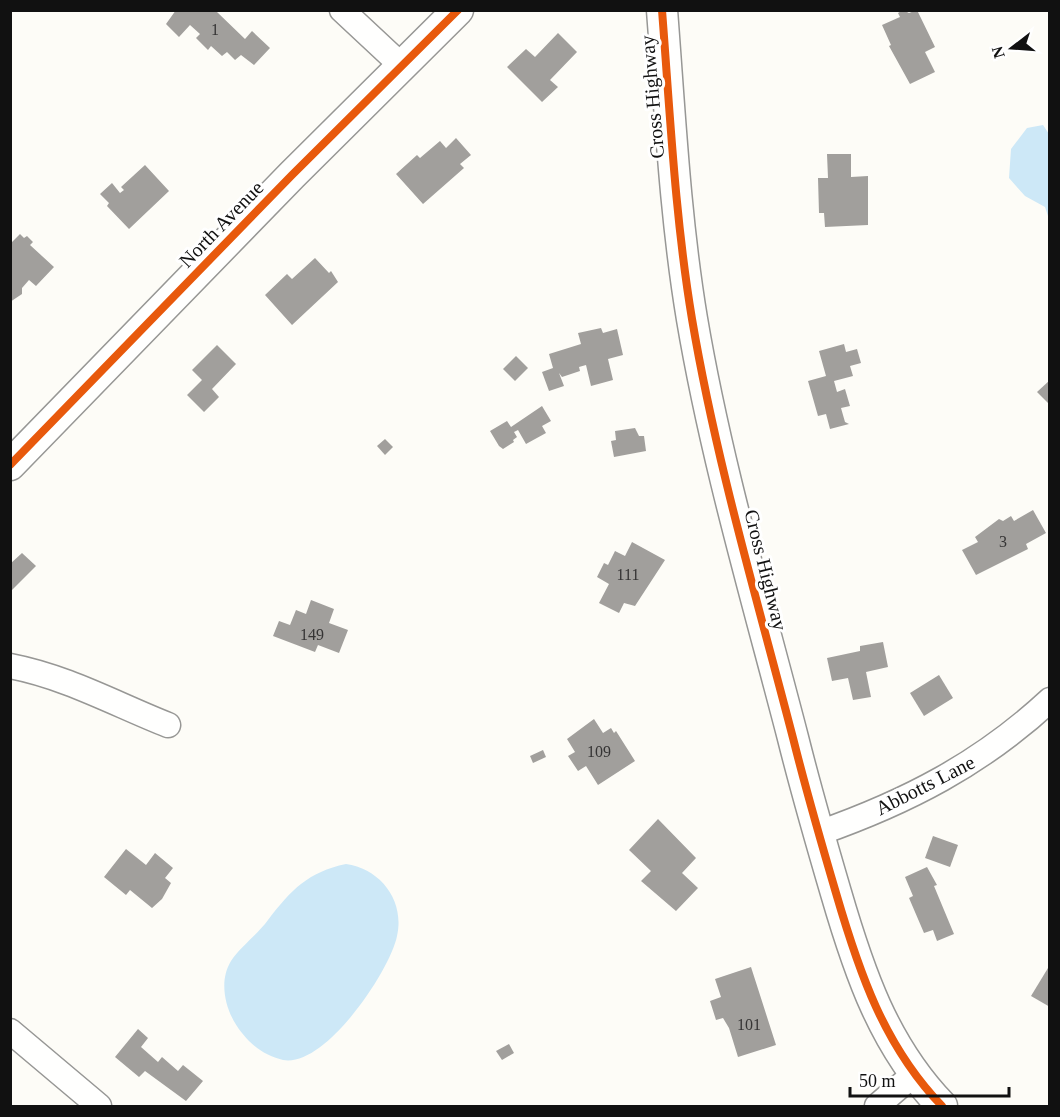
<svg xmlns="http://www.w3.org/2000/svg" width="1060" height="1117" font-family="Georgia,serif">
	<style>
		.water { fill: #cde8f7 }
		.building { fill: #a19f9c }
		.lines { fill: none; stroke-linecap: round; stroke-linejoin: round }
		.minor-casing { stroke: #979795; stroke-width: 27 }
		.tertiary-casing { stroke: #979795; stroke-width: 33 }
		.minor { stroke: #fffffe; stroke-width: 24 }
		.tertiary { stroke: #fffffe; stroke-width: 30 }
		.cycleway-casing { stroke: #fff; stroke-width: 11 }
		.cycleway { stroke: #e8590c; stroke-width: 8 }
		.labels { text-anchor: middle; stroke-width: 6; stroke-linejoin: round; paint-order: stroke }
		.number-label { font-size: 16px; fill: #353434 }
		.street-label { font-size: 20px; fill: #111; stroke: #fff }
	</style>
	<rect width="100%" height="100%" fill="#fdfcf7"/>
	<!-- water -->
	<g class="water">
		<polygon points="1043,125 1049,134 1049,219 1045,207 1025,196 1009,178 1011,149 1027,128"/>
		<path d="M 346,864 C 381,869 405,901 397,936 C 390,971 325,1068 283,1060 C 266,1056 253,1047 242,1033 C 227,1015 217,984 231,961 C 241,946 257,935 268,920 C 291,890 308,872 346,864 Z"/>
	</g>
	<!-- building -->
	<g class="building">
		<polygon points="176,10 219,10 217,12 245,39 252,31 270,48 254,65 241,55 235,60 227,52 222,56 211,46 208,50 196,38 200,34 190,25 179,37 166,24"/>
		<polygon points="903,10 909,13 917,10 935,47 925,52 935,72 910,84 889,46 891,45 882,25 900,17 898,13"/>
		<polygon points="558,33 577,52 550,80 558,87 542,102 507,67 526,49 535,57"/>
		<polygon points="456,138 471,155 460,164 464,168 423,204 396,174 417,155 420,158 440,141 446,148"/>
		<polygon points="827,154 851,154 851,177 868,176 868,225 825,227 824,213 819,213 818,178 828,178"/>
		<polygon points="145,165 169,191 129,229 107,206 109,203 100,194 112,183 120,193 124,190 121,187"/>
		<polygon points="20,234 24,238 27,236 33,242 30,245 54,267 36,286 29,280 22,288 22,294 10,302 10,244"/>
		<polygon points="315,258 329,273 331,271 338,282 292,325 265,295 287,274 292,279"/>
		<polygon points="601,328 603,333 617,329 623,355 608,359 613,380 591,386 586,365 579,367 580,371 562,377 559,373 564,386 549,391 542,372 553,368 549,354 581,344 578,333"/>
		<polygon points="844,344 846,352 857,349 861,363 850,366 853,376 834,381 837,392 845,389 850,406 841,408 845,422 849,424 830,429 826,414 818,416 808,381 826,376 819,351"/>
		<polygon points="217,345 236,364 212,389 219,397 204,412 187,395 202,380 192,370"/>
		<polygon points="516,356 528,368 515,381 503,369"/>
		<polygon points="1050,380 1050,405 1037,392"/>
		<polygon points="542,406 551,421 542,426 546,433 526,444 518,430 514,432 517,437 513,440 514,442 503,449 499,446 490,431 507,421 511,427"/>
		<polygon points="635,428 639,436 644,436 646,451 614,457 611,441 616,440 615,431"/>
		<polygon points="385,439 393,447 385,455 377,446"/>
		<polygon points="1033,510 1046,533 1026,544 1028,549 976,575 962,550 978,542 975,537 999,519 1003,521 1011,516 1014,521"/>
		<polygon points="632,542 665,560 635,606 624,603 619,613 599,603 609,584 597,577 604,563 608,565 615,551 625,556"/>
		<polygon points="22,553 36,566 10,592 10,564"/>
		<polygon points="311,600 334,609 329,623 348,630 339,653 318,645 315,652 273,636 279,621 290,625 296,610 306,614"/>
		<polygon points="883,642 888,667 866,672 871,697 853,700 848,678 832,681 827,658 860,651 860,646"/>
		<polygon points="939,675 953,698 924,716 910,693"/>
		<polygon points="594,719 603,733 611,728 614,733 616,731 635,761 598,785 586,766 578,771 568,756 575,752 567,739"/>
		<polygon points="543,750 546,757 533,763 530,756"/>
		<polygon points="658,819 696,858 682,873 698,888 676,911 641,881 651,871 629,850"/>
		<polygon points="933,836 958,845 950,867 925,858"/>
		<polygon points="126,849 146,865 155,853 173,868 165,878 171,883 162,899 152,908 130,890 126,895 104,877"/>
		<polygon points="927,867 937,885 934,886 954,934 937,941 933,930 924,933 909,898 913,896 905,877"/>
		<polygon points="751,967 776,1045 738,1057 729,1028 723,1018 716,1020 710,1001 721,997 715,979"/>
		<polygon points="1048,968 1050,969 1050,1007 1031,996"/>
		<polygon points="138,1029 148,1038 141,1047 158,1062 162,1057 178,1071 183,1065 203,1081 186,1101 145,1071 139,1077 115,1057"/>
		<polygon points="509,1044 514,1053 502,1060 496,1051"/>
	</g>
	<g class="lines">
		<!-- minor casing -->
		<g class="minor-casing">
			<g id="minor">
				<polyline points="342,10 402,66"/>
				<path d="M 10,666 C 67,677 115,704 168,725"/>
				<path d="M 819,833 C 907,802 981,764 1050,700"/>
				<polyline points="10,1031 99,1106"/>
				<polyline points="877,1106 913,1075"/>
			</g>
		</g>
		<!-- tertiary casing -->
		<g class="tertiary-casing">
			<g id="tertiary">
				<path d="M 662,10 C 670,113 675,217 692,319 C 716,461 757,599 793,738 C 806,790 821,842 836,893 C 859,972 884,1046 942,1106"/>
				<polyline points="10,465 292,175 458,10"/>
			</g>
		</g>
		<!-- minor -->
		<use href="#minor" class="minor"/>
		<!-- tertiary -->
		<use href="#tertiary" class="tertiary"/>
		<!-- cycleway casing -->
		<g class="cycleway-casing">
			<g id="cycleway">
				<path d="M 662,10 C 670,113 675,217 692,319 C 716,461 757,599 793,738 C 806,790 821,842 836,893 C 859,972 884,1046 942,1106"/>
				<polyline points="10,465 292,175 458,10"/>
			</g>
		</g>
		<!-- cycleway -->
		<use href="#cycleway" class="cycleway"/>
	</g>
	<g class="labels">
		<!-- number labels -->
		<g class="number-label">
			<text x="215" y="35">1</text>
			<text x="1003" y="547">3</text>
			<text x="628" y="580">111</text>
			<text x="312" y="640">149</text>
			<text x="599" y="757">109</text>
			<text x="749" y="1030">101</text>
		</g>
		<!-- street labels -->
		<g class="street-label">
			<text transform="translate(652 97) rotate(-95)" y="7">Cross Highway</text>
			<text transform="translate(221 224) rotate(-46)" y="7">North Avenue</text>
			<text transform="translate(766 570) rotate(76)" y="7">Cross Highway</text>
			<text transform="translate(925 785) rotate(-27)" y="7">Abbotts Lane</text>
		</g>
	</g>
	<!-- border -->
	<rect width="1060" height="1117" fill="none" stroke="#111111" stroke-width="24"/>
	<!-- north arrow -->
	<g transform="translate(1012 48) rotate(253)" stroke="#ffffff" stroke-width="4.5" paint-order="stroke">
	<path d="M0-4.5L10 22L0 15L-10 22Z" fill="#111111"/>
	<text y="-9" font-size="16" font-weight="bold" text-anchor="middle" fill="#111111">N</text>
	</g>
	<!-- scale -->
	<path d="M850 1087v9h159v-9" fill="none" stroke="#111111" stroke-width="3"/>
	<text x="859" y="1087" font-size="18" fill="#111111" stroke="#ffffff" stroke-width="4.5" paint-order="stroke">50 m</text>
</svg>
